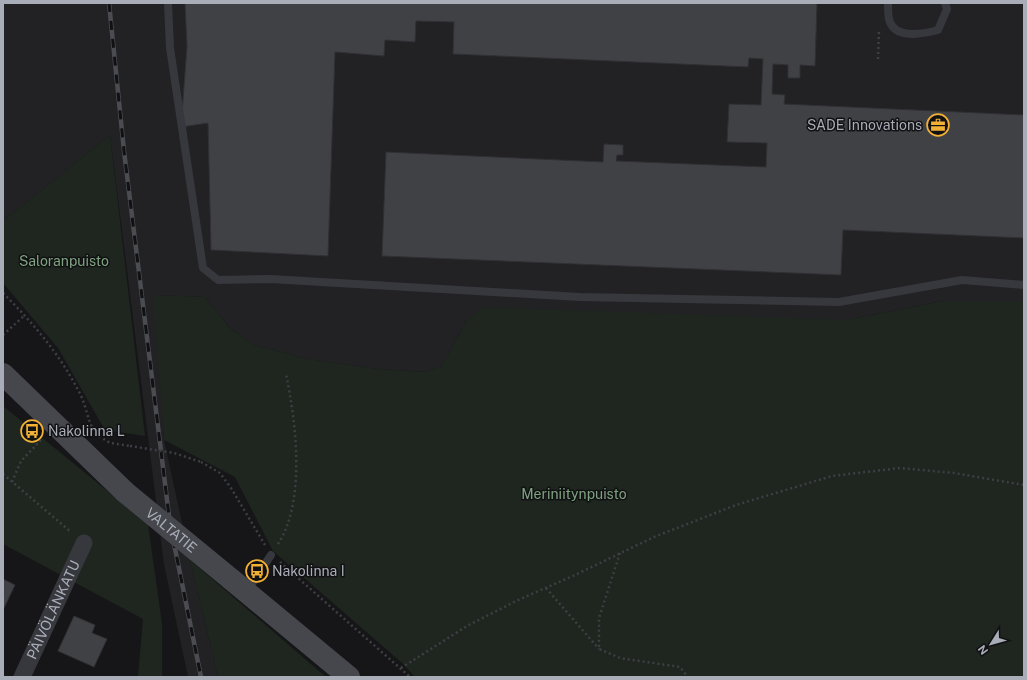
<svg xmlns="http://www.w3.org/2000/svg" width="1027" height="680" font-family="'Public Sans',sans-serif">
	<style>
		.built { fill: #222225 }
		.green { fill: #1e261f }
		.building { fill: #404145; stroke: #303034 }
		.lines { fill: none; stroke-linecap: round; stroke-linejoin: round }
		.path { stroke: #3d3f44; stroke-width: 2.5; stroke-dasharray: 2 3; stroke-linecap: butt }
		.lane { stroke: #37383d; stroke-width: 8 }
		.street { stroke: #37383d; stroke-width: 17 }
		.secondary { stroke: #45474d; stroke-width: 22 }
		.rail-casing { stroke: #4a4c52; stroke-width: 4.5 }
		.rail { stroke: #111113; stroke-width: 3; stroke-dasharray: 9; stroke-linecap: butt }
		.path-bridge { stroke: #3d3f44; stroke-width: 2.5; stroke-dasharray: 2 3; stroke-linecap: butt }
		.secondary-bridge { stroke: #45474d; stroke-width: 22 }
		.labels { text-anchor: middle; stroke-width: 3; stroke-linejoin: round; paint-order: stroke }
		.poi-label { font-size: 14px; fill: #a8adb8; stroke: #111113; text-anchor: start }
		.park-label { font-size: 14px; fill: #7fa381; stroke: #111113 }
		.street-label { font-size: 14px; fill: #a8adb8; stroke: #111113 }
	</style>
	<rect width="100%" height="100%" fill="#161618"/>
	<!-- built -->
	<polygon class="built" points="3,3 1024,3 1024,301 943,301 845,320 467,320 441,367 424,372 378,369 308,359 254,345 231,329 205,297 154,295 164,440 190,560 218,677 188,677 164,564 110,135 3,221"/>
	<!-- green -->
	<g class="green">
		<polygon points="110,135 145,436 105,430 58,348 3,283 3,221"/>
		<polygon points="153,295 205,297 231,329 254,345 308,359 378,369 424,372 441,367 467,320 483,307 845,320 943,301 1024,301 1024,677 415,677 401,662 273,551 235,477 164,440"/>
		<polygon points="3,406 148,524 162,624 162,677 138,677 143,619 3,544"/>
		<polygon points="190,560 326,677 218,677"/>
	</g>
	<!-- building -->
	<g class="building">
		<polygon points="185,3 817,3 815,66 800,65 800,78 788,78 788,65 773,64 772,94 785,95 784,104 1024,115 1024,238 843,230 841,275 382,256 386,152 603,162 604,144 623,145 623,155 617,155 616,161 766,167 767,143 727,142 729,104 761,105 763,59 749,58 748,67 453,54 454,22 416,21 415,42 385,40 384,56 335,52 328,256 211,250 208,123 181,127 187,46"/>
		<polygon points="3,579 15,585 3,610"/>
		<polygon points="74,616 95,625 92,633 107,639 94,667 58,651"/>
	</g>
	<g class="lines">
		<!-- path -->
		<g class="path">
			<polyline points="878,59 879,31"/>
			<path d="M 3,293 C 32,322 59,353 78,390 C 86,403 87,420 95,433"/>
			<polyline points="3,335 25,315"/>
			<polyline points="99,436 110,443 130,446"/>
			<polyline points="201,462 220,473 231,488 265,545"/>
			<polyline points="3,474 71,532"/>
			<polyline points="12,482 21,461 40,441 36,436"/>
			<path d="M 278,544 C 306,501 296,422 286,374"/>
			<polyline points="620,553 599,618 599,649 620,658 680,667 688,677"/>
			<polyline points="280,562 410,677"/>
			<polyline points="546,588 599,649"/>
			<polyline points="401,668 467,626 516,601 575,575 654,537 736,505 832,476 900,468 954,473 1024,485"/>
		</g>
		<!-- lane -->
		<g class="lane">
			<polyline points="168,3 170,48 203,268 218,280 270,279 579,297 839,302 962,280 1024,285"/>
			<path d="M 888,3 C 888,8 888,14 889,19 C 894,40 923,34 938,30 L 947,9 L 945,3"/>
			<polyline points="247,591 271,555"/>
		</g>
		<!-- street -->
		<path class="street" id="s1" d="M 22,677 L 84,543"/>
		<!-- secondary -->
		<g class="secondary">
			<polyline points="3,374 125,492"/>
			<polyline points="232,580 349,677"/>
		</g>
		<!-- rail casing -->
		<g class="rail-casing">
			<polyline id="rail" points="109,3 124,151 170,524 201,677"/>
		</g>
		<!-- rail -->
		<use href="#rail" class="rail"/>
		<!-- path-bridge -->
		<polyline class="path-bridge" points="130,446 174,453 201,462"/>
		<!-- secondary-bridge -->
		<path class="secondary-bridge" id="s2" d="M 125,492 L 232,580"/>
	</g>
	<!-- icons -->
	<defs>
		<g id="office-ring" transform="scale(1.15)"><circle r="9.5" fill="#111113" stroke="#f2b134" stroke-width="1.5"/><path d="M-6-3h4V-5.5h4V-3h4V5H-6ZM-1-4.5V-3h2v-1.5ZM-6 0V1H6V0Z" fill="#f2b134"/></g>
		<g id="bus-ring" transform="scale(1.15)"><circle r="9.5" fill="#111113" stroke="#f2b134" stroke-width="1.5"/><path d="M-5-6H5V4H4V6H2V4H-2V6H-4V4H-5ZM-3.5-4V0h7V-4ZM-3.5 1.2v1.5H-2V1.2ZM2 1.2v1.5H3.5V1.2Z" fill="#f2b134"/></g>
	</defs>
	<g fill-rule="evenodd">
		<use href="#office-ring" x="938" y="125"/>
		<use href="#bus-ring" x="32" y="431"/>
		<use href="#bus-ring" x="257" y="571"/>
	</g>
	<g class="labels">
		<!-- poi labels -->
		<g class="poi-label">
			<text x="922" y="130" text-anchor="end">SADE Innovations</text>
			<text x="48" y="436">Nakolinna L</text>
			<text x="272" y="576">Nakolinna I</text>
		</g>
		<!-- park labels -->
		<g class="park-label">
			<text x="64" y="266">Saloranpuisto</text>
			<text x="574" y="499">Meriniitynpuisto</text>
		</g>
		<!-- street labels -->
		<g class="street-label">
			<text dy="5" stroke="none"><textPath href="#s2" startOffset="60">VALTATIE</textPath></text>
			<text dy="5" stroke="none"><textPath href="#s1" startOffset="74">PÄIVÖLÄNKATU</textPath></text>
		</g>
	</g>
	<!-- border -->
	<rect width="1027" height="680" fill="none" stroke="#a8adb8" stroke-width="8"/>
	<!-- north arrow -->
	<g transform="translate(991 644) rotate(233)" stroke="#111113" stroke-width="3" paint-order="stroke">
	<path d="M0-3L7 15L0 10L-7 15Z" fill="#a8adb8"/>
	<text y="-6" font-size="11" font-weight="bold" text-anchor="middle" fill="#a8adb8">N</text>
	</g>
</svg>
